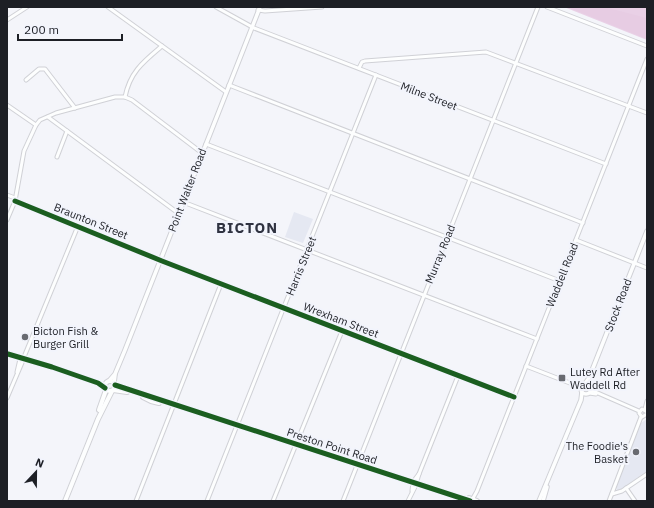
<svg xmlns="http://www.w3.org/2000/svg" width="654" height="508" font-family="'IBM Plex Sans',sans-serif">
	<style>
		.built { fill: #e5e8f2 }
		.green { fill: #e9d0e6 }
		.forest { fill: #e7cce3 }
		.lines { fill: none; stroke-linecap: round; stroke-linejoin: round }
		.minor-casing { stroke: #d0d1d6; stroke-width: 5 }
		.tertiary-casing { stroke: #d0d1d6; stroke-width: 5.5 }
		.secondary-casing { stroke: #d0d1d6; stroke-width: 6 }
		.minor { stroke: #fdfefe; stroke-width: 3 }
		.tertiary { stroke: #fdfefe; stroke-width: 3.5 }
		.secondary { stroke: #fdfefe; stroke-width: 4 }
		.cycleway-casing { stroke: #f2f4fc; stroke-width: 8 }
		.cycleway { stroke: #1b5e20; stroke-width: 5 }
		.poi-dot { fill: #686a70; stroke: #f2f4fc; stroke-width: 1.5 }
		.labels { text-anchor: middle; stroke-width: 4; stroke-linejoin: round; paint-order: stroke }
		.street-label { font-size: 11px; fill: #1d1f25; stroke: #f2f4fc }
		.poi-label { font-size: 11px; fill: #1d1f25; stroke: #f2f4fc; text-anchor: start }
		.district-label { font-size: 15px; font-weight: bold; letter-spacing: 1px; fill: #2f3240; stroke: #f2f4fc }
	</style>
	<rect width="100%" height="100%" fill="#f4f5fa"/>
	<!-- built -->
	<g class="built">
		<polygon points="294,212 313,219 303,243 285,237"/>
		<polygon points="647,419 647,471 620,490 617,490 616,487 641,423"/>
	</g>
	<!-- green -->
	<polygon class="green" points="564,7 647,7 647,40"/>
	<!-- forest -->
	<polygon class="forest" points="567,7 604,7 647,18 647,39"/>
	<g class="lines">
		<!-- minor casing -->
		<g class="minor-casing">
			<g id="minor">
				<polyline points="108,7 226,92"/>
				<polyline points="216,7 254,28 606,164"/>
				<polyline points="547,7 647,46"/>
				<polyline points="258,10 265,11 322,7"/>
				<polyline points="7,20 27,7"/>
				<polyline points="359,68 362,62 365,61 486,52 647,113"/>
				<polyline points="26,80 39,69 45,69 75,108"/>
				<polyline points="229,85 583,223"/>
				<path d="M 125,97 C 130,72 143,62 162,46"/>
				<polyline points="7,105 36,125"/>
				<polyline points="48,117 178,213"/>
				<polyline points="206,144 560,281"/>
				<polyline points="57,157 67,131"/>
				<polyline points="7,195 15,198"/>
				<polyline points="15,201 162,261 514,397"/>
				<polyline points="183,202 537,339"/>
				<polyline points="7,220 15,201 24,151 36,125 40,120 56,113 115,97 125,97 132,100 202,153"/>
				<polyline points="576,240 647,268"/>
				<polyline points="526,366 575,385 581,389"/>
				<polyline points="17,372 20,359 24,357 78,226"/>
				<polyline points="591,390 639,411"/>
				<polyline points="589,393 596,394"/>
				<polyline points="7,398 24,358"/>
				<polyline points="645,409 647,401"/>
				<polyline points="647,412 642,409 639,413 642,417 647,414"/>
				<polyline points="626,488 635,501"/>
				<polyline points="412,491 413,482 419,474"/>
				<polyline points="612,494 622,491 647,474"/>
				<polyline points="472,500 477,491 647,59"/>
				<polyline points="136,501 221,284"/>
				<polyline points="207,501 376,75"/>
				<polyline points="273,501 342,331"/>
				<polyline points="343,501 538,7"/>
				<polyline points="408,501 415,487 419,474 458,376"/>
				<polyline points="609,501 641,417"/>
			</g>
		</g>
		<!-- tertiary casing -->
		<g class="tertiary-casing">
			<g id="tertiary">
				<polyline points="109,381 115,374 125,350 260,7"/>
				<polyline points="114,383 115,375"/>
				<circle cx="586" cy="389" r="5"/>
				<polyline points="584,385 589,378 647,231"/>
				<polyline points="539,501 581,400 582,392"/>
				<polyline points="543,501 547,487"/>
			</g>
		</g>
		<!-- secondary casing -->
		<g class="secondary-casing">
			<g id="secondary">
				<polyline points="8,354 52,367 98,383 105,388"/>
				<circle cx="110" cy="386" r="5"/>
				<polyline points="115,385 470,501"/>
				<polyline points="113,390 127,392"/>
				<polyline points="143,397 151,401 159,403"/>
				<polyline points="99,410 106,390"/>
				<polyline points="469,498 477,501"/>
				<polyline points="65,501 98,419 112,391"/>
			</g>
		</g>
		<!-- minor -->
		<use href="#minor" class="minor"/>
		<!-- tertiary -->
		<use href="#tertiary" class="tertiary"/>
		<!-- secondary -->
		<use href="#secondary" class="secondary"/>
		<!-- cycleway casing -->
		<g class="cycleway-casing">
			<g id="cycleway">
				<polyline points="15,201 162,261 514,397"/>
				<polyline points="8,354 52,367 98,383 105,388"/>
				<polyline points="115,385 470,501"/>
			</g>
		</g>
		<!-- cycleway -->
		<use href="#cycleway" class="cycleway"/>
	</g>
	<!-- markers -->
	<g class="poi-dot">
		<circle cx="25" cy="337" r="4"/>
		<rect x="558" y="374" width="8" height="8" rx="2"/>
		<circle cx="636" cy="452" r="4"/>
	</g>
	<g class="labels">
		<!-- street labels -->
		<g class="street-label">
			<text transform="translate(429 96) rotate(21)" y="4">Milne Street</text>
			<text transform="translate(187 190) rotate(-69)" y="4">Point Walter Road</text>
			<text transform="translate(91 221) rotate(22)" y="4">Braunton Street</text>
			<text transform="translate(440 254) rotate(-68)" y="4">Murray Road</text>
			<text transform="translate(301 266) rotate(-68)" y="4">Harris Street</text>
			<text transform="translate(562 275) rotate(-68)" y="4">Waddell Road</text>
			<text transform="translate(618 305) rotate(-69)" y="4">Stock Road</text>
			<text transform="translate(341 320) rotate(21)" y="4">Wrexham Street</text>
			<text transform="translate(332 446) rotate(18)" y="4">Preston Point Road</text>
		</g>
		<!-- poi labels -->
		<g class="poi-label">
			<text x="33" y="335">Bicton Fish &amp;<tspan x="33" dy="13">Burger Grill</tspan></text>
			<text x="570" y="376">Lutey Rd After<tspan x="570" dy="13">Waddell Rd</tspan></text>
			<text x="628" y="450" text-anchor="end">The Foodie's<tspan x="628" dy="13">Basket</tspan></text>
		</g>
		<!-- district labels -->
		<g class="district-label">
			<text x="247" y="233">BICTON</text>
		</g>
	</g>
	<!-- border -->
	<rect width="654" height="508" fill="none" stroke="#1d1f25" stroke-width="16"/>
	<!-- north arrow -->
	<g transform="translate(36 472) rotate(22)" stroke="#f2f4fc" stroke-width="3" paint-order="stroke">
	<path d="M0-3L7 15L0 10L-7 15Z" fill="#1d1f25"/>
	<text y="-6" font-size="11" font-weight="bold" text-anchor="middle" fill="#1d1f25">N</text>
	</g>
	<!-- scale -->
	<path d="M18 34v6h104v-6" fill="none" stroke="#1d1f25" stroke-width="2"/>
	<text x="24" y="34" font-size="12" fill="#1d1f25" stroke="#f2f4fc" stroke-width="3" paint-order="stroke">200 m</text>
</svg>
